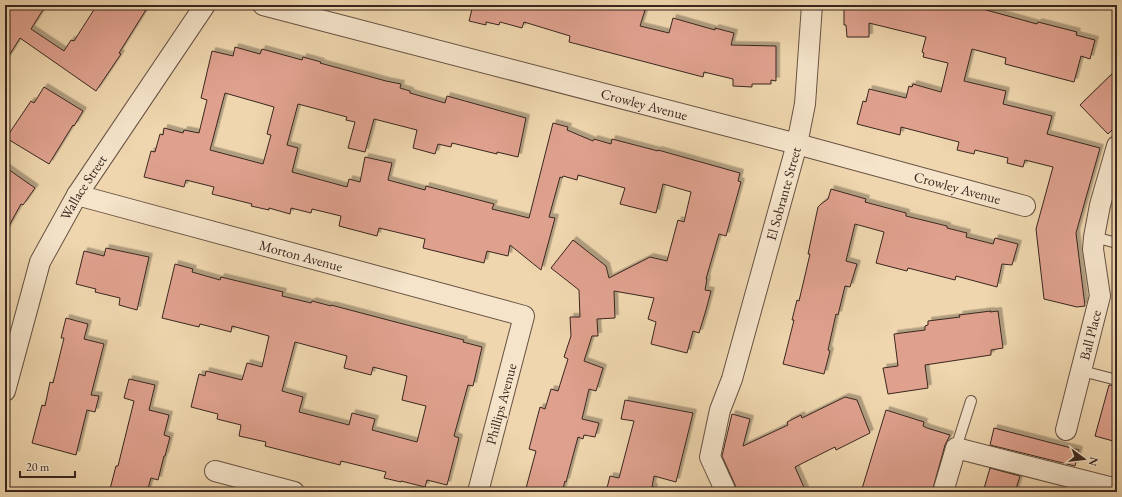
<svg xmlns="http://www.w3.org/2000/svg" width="1122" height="497" font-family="'EB Garamond',serif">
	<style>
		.building { fill: #dfa18e; stroke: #39261f; fill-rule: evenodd; filter: url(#shadow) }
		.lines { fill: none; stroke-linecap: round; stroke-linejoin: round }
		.lane-casing { stroke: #665243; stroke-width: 12 }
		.street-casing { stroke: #665243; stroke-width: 22 }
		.lane { stroke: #f5e4ca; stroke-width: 10 }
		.street { stroke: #f5e4ca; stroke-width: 20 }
		.labels { text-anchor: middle; stroke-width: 3; stroke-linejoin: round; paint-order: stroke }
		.street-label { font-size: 14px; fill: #39261f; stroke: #f5e4ca }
	</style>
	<defs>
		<filter id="shadow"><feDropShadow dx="3.5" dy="-3.5" stdDeviation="0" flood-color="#0004"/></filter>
	</defs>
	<rect width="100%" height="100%" fill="#efd6ae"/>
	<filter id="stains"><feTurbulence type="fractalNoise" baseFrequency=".005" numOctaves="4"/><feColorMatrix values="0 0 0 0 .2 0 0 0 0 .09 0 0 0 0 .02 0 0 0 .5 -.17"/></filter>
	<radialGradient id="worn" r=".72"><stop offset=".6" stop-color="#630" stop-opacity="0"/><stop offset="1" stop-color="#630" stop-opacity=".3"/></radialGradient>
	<!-- building -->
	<g class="building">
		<polygon points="5,5 46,5 31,29 64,51 71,40 74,41 97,5 149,5 119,53 121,54 96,91 20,38 5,62"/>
		<polygon points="473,5 628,5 645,10 640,26 669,33 673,18 715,30 715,28 734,33 731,45 776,46 776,81 771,80 771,84 752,84 752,87 733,86 733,79 704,72 703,77 569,42 570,36 524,22 522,28 500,22 499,25 486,22 486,25 469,21"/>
		<polygon points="844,5 968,5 1037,24 1038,22 1077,32 1076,35 1095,40 1090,59 1081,56 1074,82 1005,64 1006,58 972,49 964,81 1006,91 1003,104 1052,116 1047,134 1100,148 1076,233 1085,306 1077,307 1044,299 1036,229 1053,167 1025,160 1023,167 1007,163 1008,158 975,150 974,154 957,150 959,142 901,127 900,135 857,124 863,101 866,102 869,89 906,98 909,86 912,87 913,84 941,92 948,63 923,57 924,53 922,52 926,37 869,23 869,37 847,37 846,25 844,25"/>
		<path d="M 235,47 L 260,54 L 262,49 L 302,60 L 303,57 L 321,62 L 320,63 L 386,81 L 401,84 L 400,88 L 410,91 L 410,93 L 445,103 L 447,96 L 526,118 L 518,157 L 497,152 L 497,154 L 452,143 L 451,147 L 438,144 L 435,154 L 413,148 L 417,130 L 374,119 L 365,152 L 348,148 L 355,122 L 346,120 L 347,117 L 298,104 L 287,145 L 298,148 L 292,172 L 347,187 L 349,179 L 360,182 L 365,157 L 392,163 L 388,180 L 425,190 L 426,186 L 494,204 L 492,209 L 529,218 L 553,123 L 568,127 L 567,130 L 593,141 L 594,139 L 611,144 L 612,139 L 658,151 L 658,150 L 740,173 L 738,181 L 741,182 L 726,236 L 719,234 L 706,279 L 707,279 L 705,290 L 711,291 L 706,310 L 699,333 L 693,331 L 687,353 L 651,344 L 656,322 L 648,319 L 654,298 L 614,291 L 615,318 L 597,319 L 598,336 L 592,336 L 584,361 L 603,368 L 596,391 L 589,389 L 582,419 L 599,423 L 595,437 L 584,435 L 583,439 L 578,437 L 566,482 L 565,481 L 562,492 L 525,492 L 536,451 L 529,449 L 540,407 L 545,409 L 551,389 L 558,391 L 568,359 L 564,357 L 571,336 L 570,317 L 580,317 L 579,290 L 551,268 L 573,240 L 606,266 L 609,278 L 650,257 L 667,261 L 678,220 L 684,222 L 691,192 L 663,184 L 656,213 L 620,204 L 625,188 L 578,175 L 577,180 L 563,176 L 562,178 L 560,177 L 549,217 L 555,218 L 541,270 L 510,245 L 508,256 L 487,251 L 484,263 L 423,248 L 425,239 L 379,228 L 377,236 L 339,226 L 341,216 L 312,209 L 311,213 L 291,208 L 290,214 L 269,208 L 269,210 L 251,206 L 252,204 L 212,194 L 214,187 L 186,180 L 184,187 L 144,177 L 151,151 L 155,152 L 160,134 L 163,135 L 164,128 L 183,133 L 184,130 L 199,133 L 207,100 L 201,98 L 212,51 L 233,56 ZM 225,93 L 274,107 L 267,134 L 271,135 L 263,164 L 210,150 Z"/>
		<polygon points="1117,69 1117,125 1108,134 1080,105"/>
		<polygon points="44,87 83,111 74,126 73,125 49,164 6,138 31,101 34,103"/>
		<polygon points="5,167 35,188 23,205 21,204 5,233"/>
		<polygon points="831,189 866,199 865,202 906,213 906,216 947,226 947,228 967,233 966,237 993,244 995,238 1018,244 1012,265 1002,264 997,287 956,276 955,280 908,268 907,271 876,263 884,232 855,224 846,261 857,264 850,287 845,286 838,315 836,314 828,350 830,351 824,374 783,364 794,320 792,320 797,300 799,301 810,254 808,254 818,207 821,204 828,199"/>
		<polygon points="106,248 149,257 137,310 119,305 120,298 95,292 96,289 76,284 84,251 104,256"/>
		<path d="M 175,264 L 193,269 L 192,272 L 220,280 L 221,277 L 283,292 L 282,296 L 311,303 L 312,301 L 331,306 L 331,305 L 464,340 L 463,342 L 482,347 L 473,386 L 468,385 L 454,436 L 459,438 L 447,485 L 427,480 L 425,487 L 401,481 L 401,482 L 384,478 L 386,472 L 341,461 L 340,465 L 265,446 L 266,442 L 239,436 L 241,425 L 217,419 L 218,414 L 191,407 L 199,374 L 205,376 L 206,371 L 242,380 L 247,363 L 262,367 L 269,336 L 232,326 L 231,332 L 200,324 L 199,327 L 162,318 ZM 295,342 L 347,356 L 344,368 L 371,375 L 373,367 L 407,376 L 402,400 L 426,406 L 417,442 L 372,430 L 375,419 L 352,413 L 349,425 L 299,412 L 303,397 L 282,391 Z"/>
		<polygon points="991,311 990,312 998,311 1003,348 991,350 991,355 925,365 928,388 888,394 883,368 898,366 894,334 925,330 925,326 928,325 928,321 960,317 959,315"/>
		<polygon points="66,318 88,324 84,339 104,344 91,395 99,396 95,412 87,410 76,455 32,443 42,405 45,406 50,382 53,383 64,338 61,338"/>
		<polygon points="129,379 155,385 149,410 169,415 164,435 170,437 165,456 164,456 158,480 151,478 147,492 123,492 110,489 116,466 118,466 134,401 124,398"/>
		<polygon points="1109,385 1117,386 1117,439 1114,438 1113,441 1095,436"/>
		<polygon points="845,397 857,400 870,433 836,450 835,447 795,467 806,492 737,492 736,487 722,456 732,414 750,419 743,446 788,425 787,422 801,415 802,418"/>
		<polygon points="625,400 693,413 676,482 654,476 652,487 654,487 653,492 606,492 610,476 619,478 634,421 621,419"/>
		<polygon points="886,410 924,422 923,426 927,428 950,435 945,445 932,492 861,492"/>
		<polygon points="994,428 1079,450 1075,466 990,445"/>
		<polygon points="990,468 1020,476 1015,492 983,492"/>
	</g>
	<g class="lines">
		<!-- lane casing -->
		<g class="lane-casing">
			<g id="lane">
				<polyline points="1094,237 1117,243"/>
				<polyline points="1082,371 1117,380"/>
				<polyline points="956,448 971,401"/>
			</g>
		</g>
		<!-- street casing -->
		<g class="street-casing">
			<g id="street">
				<path id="s1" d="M 263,5 L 797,144 L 1025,206"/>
				<path id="s2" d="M 77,195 L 524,316 L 478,492"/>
				<path id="s3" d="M 5,391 L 40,262 L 77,195 L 205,5"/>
				<path id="s4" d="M 1066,430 L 1100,296 L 1093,249 L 1094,237 L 1100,205 L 1117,146"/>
				<polyline points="215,471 294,492"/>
				<path id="s5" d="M 726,492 L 710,457 L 720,410 L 732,379 L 797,144 L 805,104 L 812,5"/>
				<polyline points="943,492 956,448 1117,489"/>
			</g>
		</g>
		<!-- lane -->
		<use href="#lane" class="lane"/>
		<!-- street -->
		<use href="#street" class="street"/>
	</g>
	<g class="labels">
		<!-- street labels -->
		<g class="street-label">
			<text dy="5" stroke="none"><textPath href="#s1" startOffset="394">Crowley Avenue</textPath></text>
			<text dy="5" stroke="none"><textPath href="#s3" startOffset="220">Wallace Street</textPath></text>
			<text dy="5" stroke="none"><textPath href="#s1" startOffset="718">Crowley Avenue</textPath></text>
			<text dy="5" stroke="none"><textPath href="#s5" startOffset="312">El Sobrante Street</textPath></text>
			<text dy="5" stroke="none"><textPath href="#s2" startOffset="232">Morton Avenue</textPath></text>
			<text dy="5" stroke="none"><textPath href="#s4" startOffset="98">Ball Place</textPath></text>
			<text transform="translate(501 404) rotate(-75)" y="5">Phillips Avenue</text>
		</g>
	</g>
	<!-- margin -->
	<rect width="1122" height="497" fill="none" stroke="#efd6ae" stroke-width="20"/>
	<rect x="6" y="6" width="1110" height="485" fill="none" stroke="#39261f" stroke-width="2"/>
	<rect x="10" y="10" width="1102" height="477" fill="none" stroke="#39261f"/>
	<!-- north arrow -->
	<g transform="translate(1084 459) rotate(105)" stroke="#f5e4ca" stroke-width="3" paint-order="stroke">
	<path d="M0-3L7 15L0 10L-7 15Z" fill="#39261f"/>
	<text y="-6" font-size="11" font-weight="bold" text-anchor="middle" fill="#39261f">N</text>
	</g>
	<!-- scale -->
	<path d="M20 471v6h55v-6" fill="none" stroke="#39261f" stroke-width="2"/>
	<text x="26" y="471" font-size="12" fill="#39261f" stroke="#f5e4ca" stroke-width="3" paint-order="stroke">20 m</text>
	<rect width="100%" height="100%" filter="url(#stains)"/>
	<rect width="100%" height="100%" fill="url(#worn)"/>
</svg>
